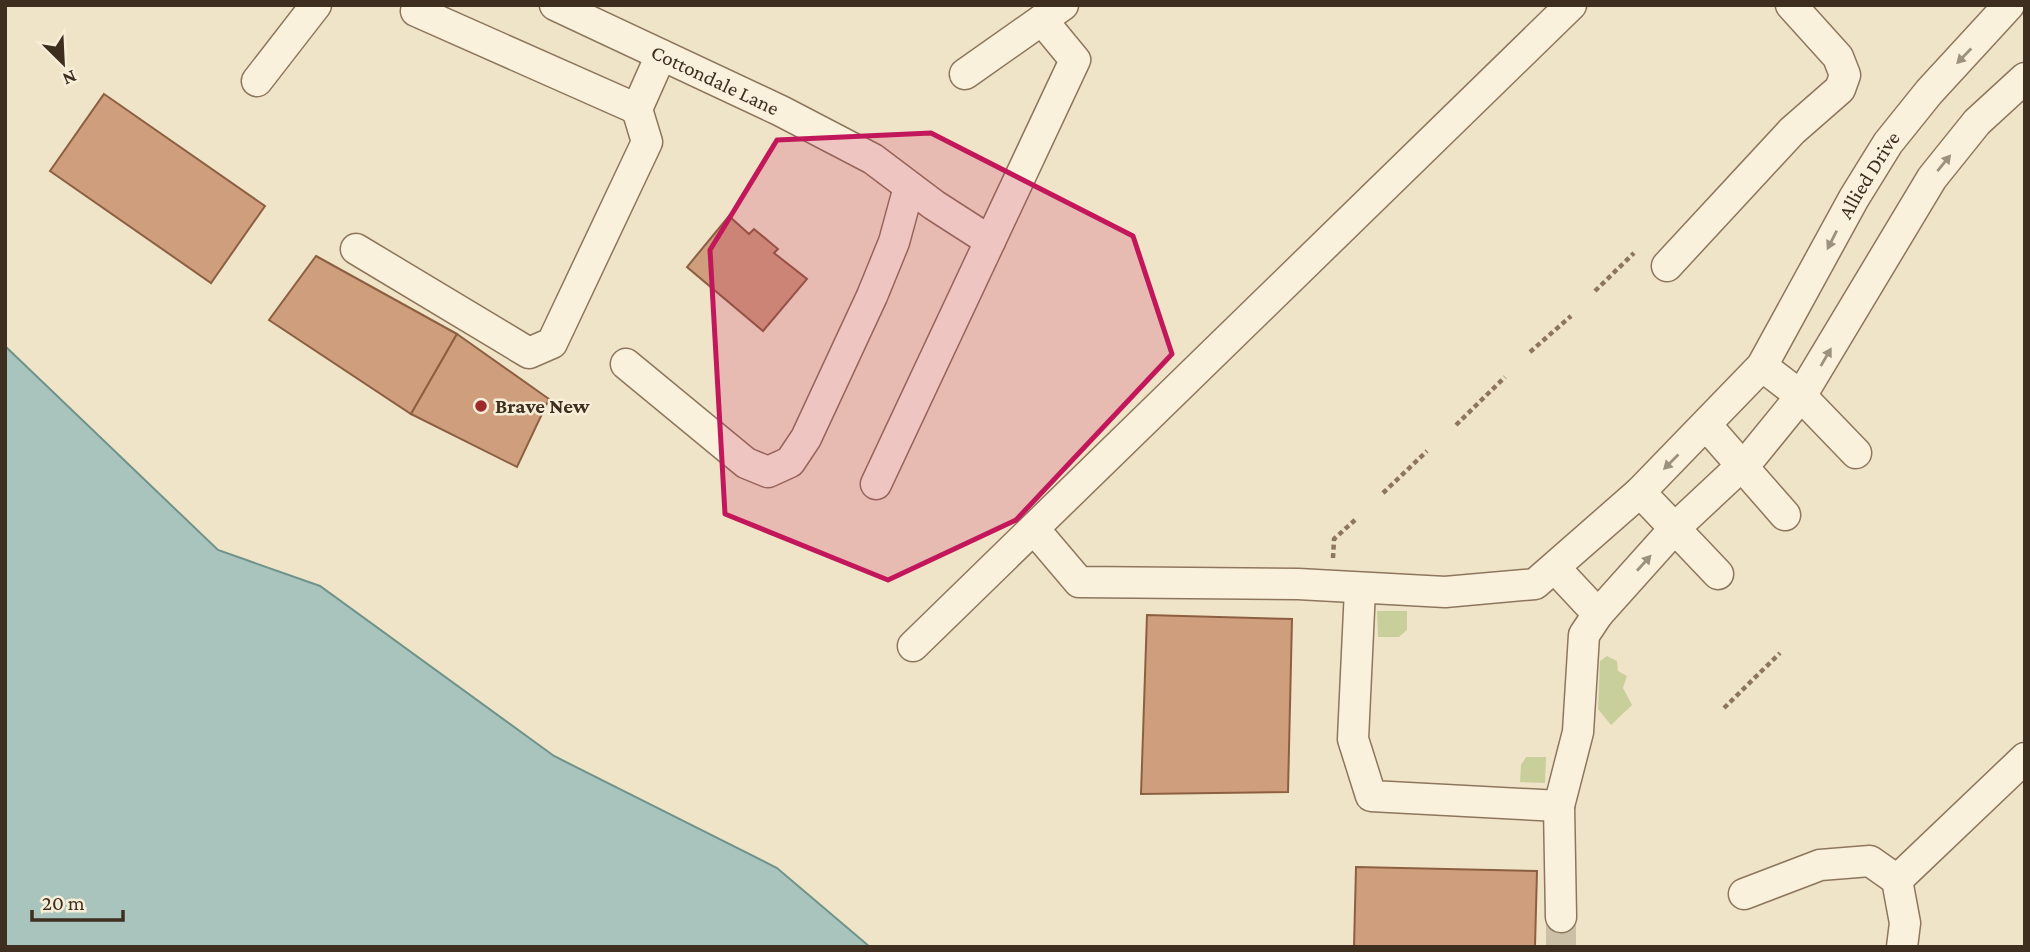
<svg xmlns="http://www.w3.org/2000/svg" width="2030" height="952" font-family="'Crimson Pro',serif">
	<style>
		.green { fill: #c9cf9b }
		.water { fill: #a9c4bc; stroke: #6f938a; stroke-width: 2 }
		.building { fill: #cf9f7d; stroke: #8d5f41; stroke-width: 2 }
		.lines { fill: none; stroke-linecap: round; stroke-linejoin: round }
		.minor-tunnel { stroke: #ccc0a6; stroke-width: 30; stroke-dasharray: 30 15; stroke-linecap: butt }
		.minor-casing { stroke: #8d765c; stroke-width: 33 }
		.path { stroke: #8d765c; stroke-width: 4.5; stroke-dasharray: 5 3.5; stroke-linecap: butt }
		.minor { stroke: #faf1dc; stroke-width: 30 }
		.oneway { fill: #9c907e }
		.marked { fill: #c2185b; fill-opacity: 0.2; stroke: #c2185b; stroke-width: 5; stroke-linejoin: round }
		.poi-dot { fill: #9e2a2b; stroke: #f7eed8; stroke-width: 2.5 }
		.labels { text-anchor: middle; stroke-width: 5; stroke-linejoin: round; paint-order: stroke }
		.street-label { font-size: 21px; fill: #3d2e20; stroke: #f7eed8 }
		.poi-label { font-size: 21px; font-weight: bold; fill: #3d2e20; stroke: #f7eed8; text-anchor: start }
	</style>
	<rect width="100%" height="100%" fill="#f0e4c8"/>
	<!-- green -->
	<g class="green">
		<polygon points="1377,611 1407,611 1407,630 1399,637 1378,637"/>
		<polygon points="1607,656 1617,661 1618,671 1627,676 1623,688 1632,705 1611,725 1598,709 1600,661"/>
		<polygon points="1526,757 1546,757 1545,783 1520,782 1521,765"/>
	</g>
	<!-- water -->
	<polygon class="water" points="5,346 218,550 320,586 554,756 777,868 870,947 5,947"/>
	<!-- building -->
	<g class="building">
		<polygon points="104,94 265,206 211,283 50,171"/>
		<polygon points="729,216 749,234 754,229 778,249 774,253 807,279 763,331 687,267"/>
		<polygon points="316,256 457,334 411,414 269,320"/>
		<polygon points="457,334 549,399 517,467 411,414"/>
		<polygon points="1147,615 1292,619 1288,792 1141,794"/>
		<polygon points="1356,867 1537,871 1535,947 1354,947"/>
	</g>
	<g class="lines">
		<!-- minor-tunnel -->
		<polyline class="minor-tunnel" points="1561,917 1561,947"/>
		<!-- minor casing -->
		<g class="minor-casing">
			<g id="minor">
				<path id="s1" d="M 555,5 L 781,111 L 873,159 L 934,205 L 990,241"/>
				<polyline points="416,11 637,109"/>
				<polyline points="965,74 1063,5"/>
				<polyline points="257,81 316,5"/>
				<polyline points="356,249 529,353 552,343 647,142 637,109 661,55"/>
				<polyline points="1667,266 1792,131 1840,89 1845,75 1838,57 1791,5"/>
				<polyline points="626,364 746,463 768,472 790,462 806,438 872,296 894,242 909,187"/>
				<polyline points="1762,366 1801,396 1856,453"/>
				<polyline points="1707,426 1785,515"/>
				<polyline points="876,484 1075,60 1042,20"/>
				<polyline points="1640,492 1718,574"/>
				<path id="s2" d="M 1034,529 L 1079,582 L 1298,584 L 1445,592 L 1535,584 L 1640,492 L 1762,366 L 1854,198 L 1888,143 L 1929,92 L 2009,5"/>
				<polyline points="1555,568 1598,614"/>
				<polyline points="1360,589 1353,739 1371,796 1559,806 1578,732 1584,635 1598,614 1676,527 1753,455 1801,396 1932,178 1977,122 2025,78"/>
				<polyline points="913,646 1571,5"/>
				<polyline points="1559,806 1561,917"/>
				<polyline points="1897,880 2025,758"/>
				<polyline points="1744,894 1820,865 1870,861 1897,880 1905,923 1902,947"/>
			</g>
		</g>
		<!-- path -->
		<g class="path">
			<polyline points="1595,291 1634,253"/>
			<polyline points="1530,352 1571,316"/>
			<polyline points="1456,425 1505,377"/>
			<polyline points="1383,493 1427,451"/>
			<polyline points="1333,558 1334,539 1355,520"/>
			<polyline points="1724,708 1780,653"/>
		</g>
		<!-- minor -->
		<use href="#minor" class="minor"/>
	</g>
	<!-- one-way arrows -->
	<defs><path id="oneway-solid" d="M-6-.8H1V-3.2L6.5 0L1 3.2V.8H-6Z" transform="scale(1.75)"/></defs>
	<g class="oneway">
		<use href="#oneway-solid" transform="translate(1964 56) rotate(134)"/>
		<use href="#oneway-solid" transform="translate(1944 163) rotate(-51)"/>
		<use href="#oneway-solid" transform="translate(1832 240) rotate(117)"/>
		<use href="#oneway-solid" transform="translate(1826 357) rotate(-60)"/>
		<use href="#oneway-solid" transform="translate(1671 462) rotate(135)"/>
		<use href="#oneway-solid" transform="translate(1644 563) rotate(-48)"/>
	</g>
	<!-- marked area -->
	<path class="marked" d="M 931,133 L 1133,236 L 1172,354 L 1016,520 L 888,580 L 725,514 L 710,250 L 777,140 Z"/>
	<!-- markers -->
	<circle class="poi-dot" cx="481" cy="406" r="7"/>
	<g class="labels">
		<!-- street labels -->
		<g class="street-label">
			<text dy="7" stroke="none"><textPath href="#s1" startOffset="177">Cottondale Lane</textPath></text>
			<text dy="7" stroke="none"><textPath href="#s2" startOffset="1060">Allied Drive</textPath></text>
		</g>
		<!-- poi labels -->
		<g class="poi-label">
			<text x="495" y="413">Brave New</text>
		</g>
	</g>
	<!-- border -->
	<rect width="2030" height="952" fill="none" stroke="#3d2e20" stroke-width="14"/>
	<!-- north arrow -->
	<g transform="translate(63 63) rotate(156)" stroke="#f7eed8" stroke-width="5" paint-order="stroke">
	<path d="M0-5L12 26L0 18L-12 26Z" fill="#3d2e20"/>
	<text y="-10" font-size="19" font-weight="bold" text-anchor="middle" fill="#3d2e20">N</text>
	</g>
	<!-- scale -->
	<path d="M32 910v10h91v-10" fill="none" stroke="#3d2e20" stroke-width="3.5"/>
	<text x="42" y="910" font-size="21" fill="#3d2e20" stroke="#f7eed8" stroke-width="5" paint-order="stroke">20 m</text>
</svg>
